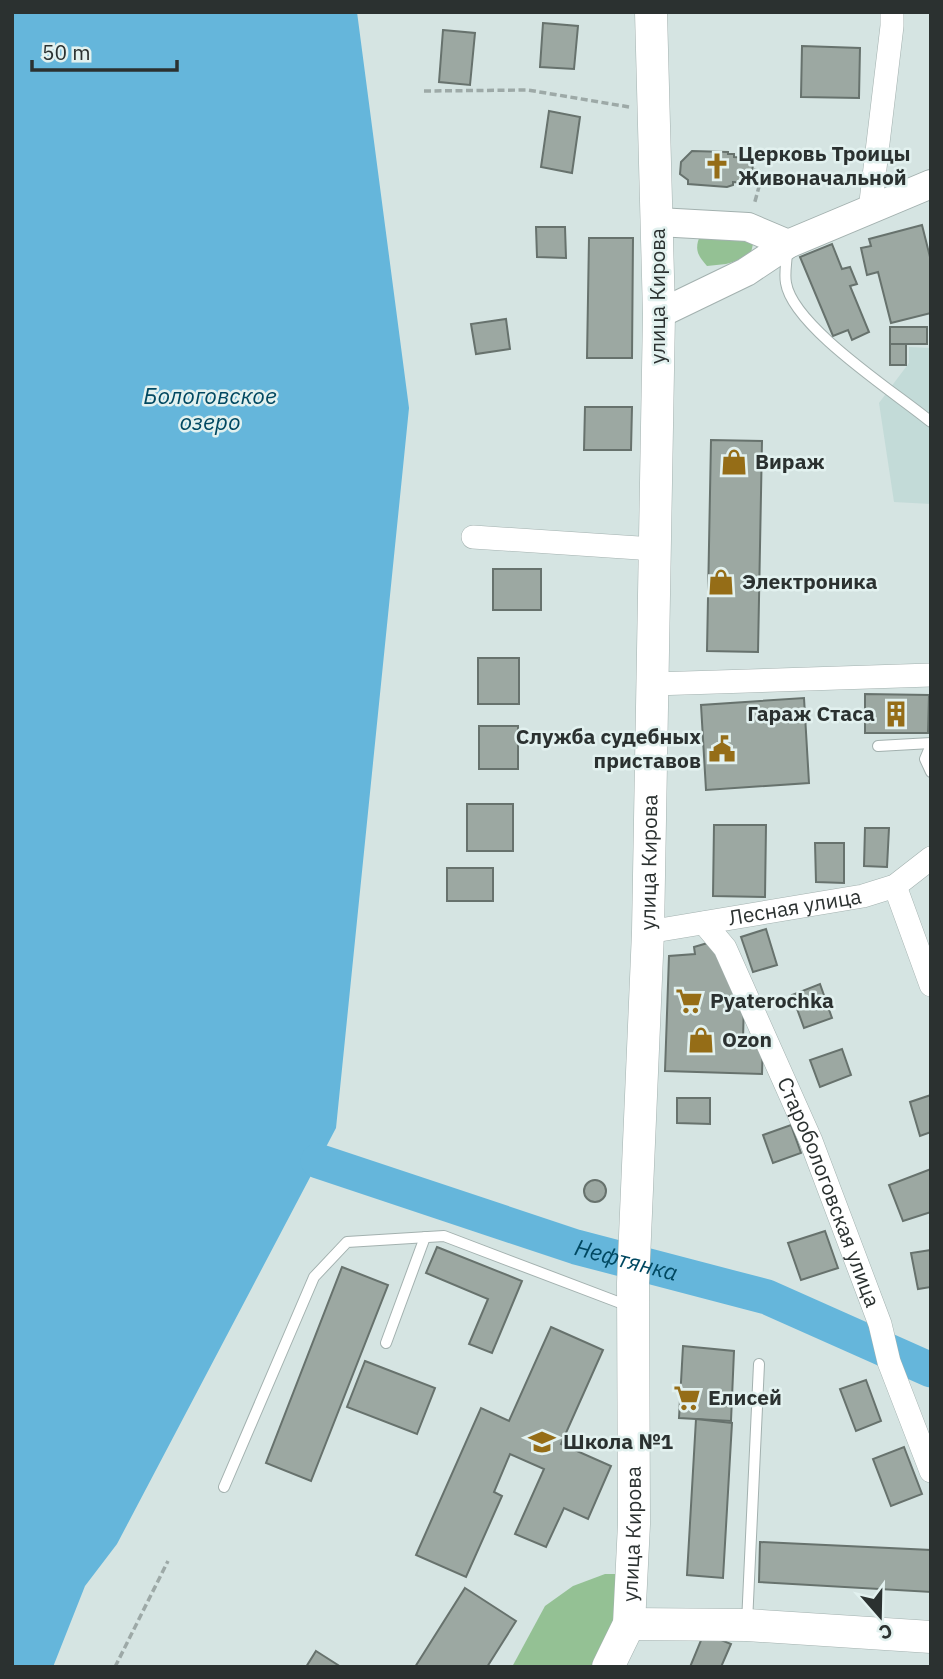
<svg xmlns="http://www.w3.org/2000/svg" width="943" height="1679" font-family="'IBM Plex Sans',sans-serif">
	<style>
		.built { fill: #c3dbd8 }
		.green { fill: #94c194 }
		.water { fill: #65b6db }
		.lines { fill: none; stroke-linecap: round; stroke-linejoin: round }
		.river { stroke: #65b6db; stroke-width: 35 }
		.building { fill: #9ca8a2; stroke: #67726d; stroke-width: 2 }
		.service-casing { stroke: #a3b1af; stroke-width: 12 }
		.minor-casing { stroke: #a3b1af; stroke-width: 24 }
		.tertiary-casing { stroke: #a3b1af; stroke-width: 30 }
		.secondary-casing { stroke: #a3b1af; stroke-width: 33 }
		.path { stroke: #9da9a7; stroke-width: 3.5; stroke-dasharray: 7 3.5; stroke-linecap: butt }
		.service { stroke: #fff; stroke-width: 10 }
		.minor { stroke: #fff; stroke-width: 23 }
		.tertiary { stroke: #fff; stroke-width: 28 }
		.secondary { stroke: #fff; stroke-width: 32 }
		.labels { text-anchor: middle; stroke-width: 5; stroke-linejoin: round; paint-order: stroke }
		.poi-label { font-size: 21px; font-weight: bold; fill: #2b3130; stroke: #e2f1ef; text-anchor: start }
		.street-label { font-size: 21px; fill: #2b3130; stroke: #e2f1ef }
		.water-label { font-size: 23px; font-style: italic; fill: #004861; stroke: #e2f1ef }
	</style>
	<rect width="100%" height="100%" fill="#d5e4e2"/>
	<!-- built -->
	<polygon class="built" points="909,347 931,348 931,504 894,502 879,403 909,363"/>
	<!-- green -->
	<g class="green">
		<path d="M 746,235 L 753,244 L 750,257 L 726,264 L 707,266 C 698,256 694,249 700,236 Z"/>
		<polygon points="605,1574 622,1574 618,1611 605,1667 512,1667 545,1606 573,1586"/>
	</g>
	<!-- water -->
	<polygon class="water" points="12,12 357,12 409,408 336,1128 117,1544 85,1586 53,1667 12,1667"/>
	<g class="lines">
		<!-- river -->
		<path class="river" id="s1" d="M 318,1161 L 576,1247 L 767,1297 L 931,1370"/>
	</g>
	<!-- building -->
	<g class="building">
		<polygon points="543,23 578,26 574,69 540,67"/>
		<polygon points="443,30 475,33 470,85 439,82"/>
		<polygon points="802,46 860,48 859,98 801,97"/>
		<polygon points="549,111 580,117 572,173 541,167"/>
		<polygon points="692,151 728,152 728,154 734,154 734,157 753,158 752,183 733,182 733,185 727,187 688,184 688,180 680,174 681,162"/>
		<polygon points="922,225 931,261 931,313 891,323 878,272 867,275 861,248 871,246 869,239"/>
		<polygon points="536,227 565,227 566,258 537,257"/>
		<polygon points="589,238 633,238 632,358 587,358"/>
		<polygon points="832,244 842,269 850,267 857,284 850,286 869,332 852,340 848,330 833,336 800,257"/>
		<polygon points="506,319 510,349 476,354 471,324"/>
		<rect x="890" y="327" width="37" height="17"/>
		<rect x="890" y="344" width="16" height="21"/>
		<polygon points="585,407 632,407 631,450 584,450"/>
		<polygon points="711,440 762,441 758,652 707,651"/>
		<rect x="493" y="569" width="48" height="41"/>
		<rect x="478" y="658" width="41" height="46"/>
		<polygon points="865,694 929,695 928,733 865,733"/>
		<polygon points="804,698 809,783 706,790 701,705"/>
		<rect x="479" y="726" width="39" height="43"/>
		<rect x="467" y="804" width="46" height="47"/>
		<polygon points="714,825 766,825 765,897 713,896"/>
		<polygon points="865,828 889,828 887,867 864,866"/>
		<polygon points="815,843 844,843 844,883 816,882"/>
		<rect x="447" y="868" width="46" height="33"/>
		<polygon points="766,929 777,965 753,972 741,937"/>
		<polygon points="711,942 744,1002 743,1039 763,1040 762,1074 665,1071 669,956 695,954 694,947"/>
		<polygon points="820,984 832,1018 804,1028 792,995"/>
		<polygon points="842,1049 851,1075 820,1087 810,1060"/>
		<polygon points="931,1095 931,1132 920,1136 910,1102"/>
		<polygon points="677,1098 710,1098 710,1124 677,1123"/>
		<polygon points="791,1125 801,1153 773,1163 763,1135"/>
		<polygon points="931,1169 931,1212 903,1221 889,1185"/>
		<circle cx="595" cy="1191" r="11"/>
		<polygon points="825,1231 838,1268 801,1280 788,1243"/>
		<polygon points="437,1247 522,1281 492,1353 469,1344 488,1299 426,1273"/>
		<polygon points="931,1250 931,1287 918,1289 911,1253"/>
		<polygon points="342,1267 388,1285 311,1481 266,1463"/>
		<polygon points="551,1327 603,1350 561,1444 611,1466 588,1519 564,1508 546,1547 515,1534 544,1469 510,1454 494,1492 502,1496 466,1577 416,1555 481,1408 509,1421"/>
		<polygon points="683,1346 734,1351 731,1421 679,1418"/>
		<polygon points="365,1361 435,1388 417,1434 347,1407"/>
		<polygon points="866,1380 881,1421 856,1431 840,1389"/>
		<polygon points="696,1419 732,1423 723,1578 687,1575"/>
		<polygon points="904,1447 922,1494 891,1506 873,1459"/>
		<polygon points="760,1542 931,1550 931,1592 759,1582"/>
		<polygon points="465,1588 516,1621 487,1667 415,1667"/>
		<polygon points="704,1633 731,1644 721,1667 690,1667"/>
		<polygon points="316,1651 341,1667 306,1667"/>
	</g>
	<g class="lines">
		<!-- service casing -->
		<g class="service-casing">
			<g id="service">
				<path d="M 787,250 C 787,261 784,273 786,283 C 793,327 896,393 931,422"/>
				<polyline points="931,745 925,759 931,772"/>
				<polyline points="878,746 931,743"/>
				<polyline points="386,1343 425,1237"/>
				<polyline points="224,1487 314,1277 347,1242 444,1236 631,1307"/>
				<polyline points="747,1623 759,1364"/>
			</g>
		</g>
		<!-- minor casing -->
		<g class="minor-casing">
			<g id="minor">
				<polyline points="870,210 892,26 892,12"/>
				<polyline points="473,537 654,549"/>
				<polyline points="653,684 931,675"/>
				<polyline points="895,886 931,985"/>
				<path id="s2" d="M 704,923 L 725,948 L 811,1141 L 880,1324 L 889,1362 L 931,1471"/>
				<path id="s3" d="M 648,932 L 863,896 L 895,886 L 931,858"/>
			</g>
		</g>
		<!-- tertiary casing -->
		<g class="tertiary-casing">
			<g id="tertiary">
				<polyline points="658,222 748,227 788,244"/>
				<polyline points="659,314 746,272 788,244 931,184"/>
			</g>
		</g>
		<!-- secondary casing -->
		<g class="secondary-casing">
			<g id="secondary">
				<polyline points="629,1624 747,1625 931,1637"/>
				<path id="s4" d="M 608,1667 L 629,1624 L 634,1524 L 633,1283 L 648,932 L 659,314 L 651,12"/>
			</g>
		</g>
		<!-- path -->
		<g class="path">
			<polyline points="424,91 528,90 629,107"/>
			<polyline points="753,170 760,171 760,183 754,205"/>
			<polyline points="115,1667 168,1561"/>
		</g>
		<!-- service -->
		<use href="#service" class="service"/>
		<!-- minor -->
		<use href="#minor" class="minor"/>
		<!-- tertiary -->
		<use href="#tertiary" class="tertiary"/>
		<!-- secondary -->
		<use href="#secondary" class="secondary"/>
	</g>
	<!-- icons -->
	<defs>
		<g id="church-bare" transform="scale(2.1)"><path d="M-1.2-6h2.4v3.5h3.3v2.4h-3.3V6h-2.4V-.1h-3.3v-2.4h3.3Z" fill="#956d17" stroke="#e2f1ef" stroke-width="2.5" paint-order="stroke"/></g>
		<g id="shop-bare" transform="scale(2.1)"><path d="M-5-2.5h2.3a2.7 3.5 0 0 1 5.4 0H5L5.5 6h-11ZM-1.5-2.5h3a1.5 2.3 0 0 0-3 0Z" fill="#956d17" stroke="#e2f1ef" stroke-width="2.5" paint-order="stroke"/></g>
		<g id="building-bare" transform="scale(2.1)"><path d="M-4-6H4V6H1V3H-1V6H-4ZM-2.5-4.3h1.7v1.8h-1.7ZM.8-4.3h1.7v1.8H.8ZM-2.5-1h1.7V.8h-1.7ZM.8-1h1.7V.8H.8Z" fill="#956d17" stroke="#e2f1ef" stroke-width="2.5" paint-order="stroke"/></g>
		<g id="civic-bare" transform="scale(2.1)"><path d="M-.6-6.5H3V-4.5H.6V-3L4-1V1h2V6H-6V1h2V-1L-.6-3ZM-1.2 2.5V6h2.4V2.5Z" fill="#956d17" stroke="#e2f1ef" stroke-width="2.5" paint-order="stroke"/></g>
		<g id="supermarket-bare" transform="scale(2.1)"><path d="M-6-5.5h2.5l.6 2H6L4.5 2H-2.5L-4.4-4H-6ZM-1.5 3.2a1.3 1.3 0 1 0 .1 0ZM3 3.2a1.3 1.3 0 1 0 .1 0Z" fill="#956d17" stroke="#e2f1ef" stroke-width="2.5" paint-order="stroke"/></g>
		<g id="school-bare" transform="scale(2.1)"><path d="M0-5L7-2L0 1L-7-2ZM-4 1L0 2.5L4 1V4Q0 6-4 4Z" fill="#956d17" stroke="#e2f1ef" stroke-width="2.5" paint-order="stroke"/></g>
	</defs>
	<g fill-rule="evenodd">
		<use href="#church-bare" x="717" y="166"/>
		<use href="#shop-bare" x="734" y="462"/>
		<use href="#shop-bare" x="721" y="582"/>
		<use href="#building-bare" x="896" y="714"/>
		<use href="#civic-bare" x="722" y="749"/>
		<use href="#supermarket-bare" x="689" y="1001"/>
		<use href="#shop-bare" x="701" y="1040"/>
		<use href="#supermarket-bare" x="687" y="1398"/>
		<use href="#school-bare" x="542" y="1442"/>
	</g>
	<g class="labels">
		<!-- poi labels -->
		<g class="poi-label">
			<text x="738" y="161">Церковь Троицы<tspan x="738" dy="24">Живоначальной</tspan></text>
			<text x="755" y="469">Вираж</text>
			<text x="742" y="589">Электроника</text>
			<text x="875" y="721" text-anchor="end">Гараж Стаса</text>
			<text x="701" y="744" text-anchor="end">Служба судебных<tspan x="701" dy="24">приставов</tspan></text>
			<text x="710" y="1008">Pyaterochka</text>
			<text x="722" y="1047">Ozon</text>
			<text x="708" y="1405">Елисей</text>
			<text x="563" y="1449">Школа №1</text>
		</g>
		<!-- street labels -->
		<g class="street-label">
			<text transform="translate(658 296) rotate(-90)" y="7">улица Кирова</text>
			<text dy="7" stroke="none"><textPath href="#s4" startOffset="810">улица Кирова</textPath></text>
			<text dy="7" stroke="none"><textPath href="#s3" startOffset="149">Лесная улица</textPath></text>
			<text dy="7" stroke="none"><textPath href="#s2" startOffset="298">Старобологовская улица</textPath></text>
			<text dy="7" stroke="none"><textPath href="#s4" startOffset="138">улица Кирова</textPath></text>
		</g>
		<!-- water labels -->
		<g class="water-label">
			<text x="210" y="404">Бологовское<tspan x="210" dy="26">озеро</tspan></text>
			<text dy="8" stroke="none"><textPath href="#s1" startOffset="324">Нефтянка</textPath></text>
		</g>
	</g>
	<!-- border -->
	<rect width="943" height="1679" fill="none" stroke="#2b3130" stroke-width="28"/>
	<!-- north arrow -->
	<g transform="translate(880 1616) rotate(160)" stroke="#e2f1ef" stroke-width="5" paint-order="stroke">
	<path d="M0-5L12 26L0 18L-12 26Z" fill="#2b3130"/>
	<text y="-10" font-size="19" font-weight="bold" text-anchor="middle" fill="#2b3130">С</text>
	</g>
	<!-- scale -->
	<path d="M32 60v10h145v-10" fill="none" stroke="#2b3130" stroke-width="3.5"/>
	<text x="42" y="60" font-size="21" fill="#2b3130" stroke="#e2f1ef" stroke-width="5" paint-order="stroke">50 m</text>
</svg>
